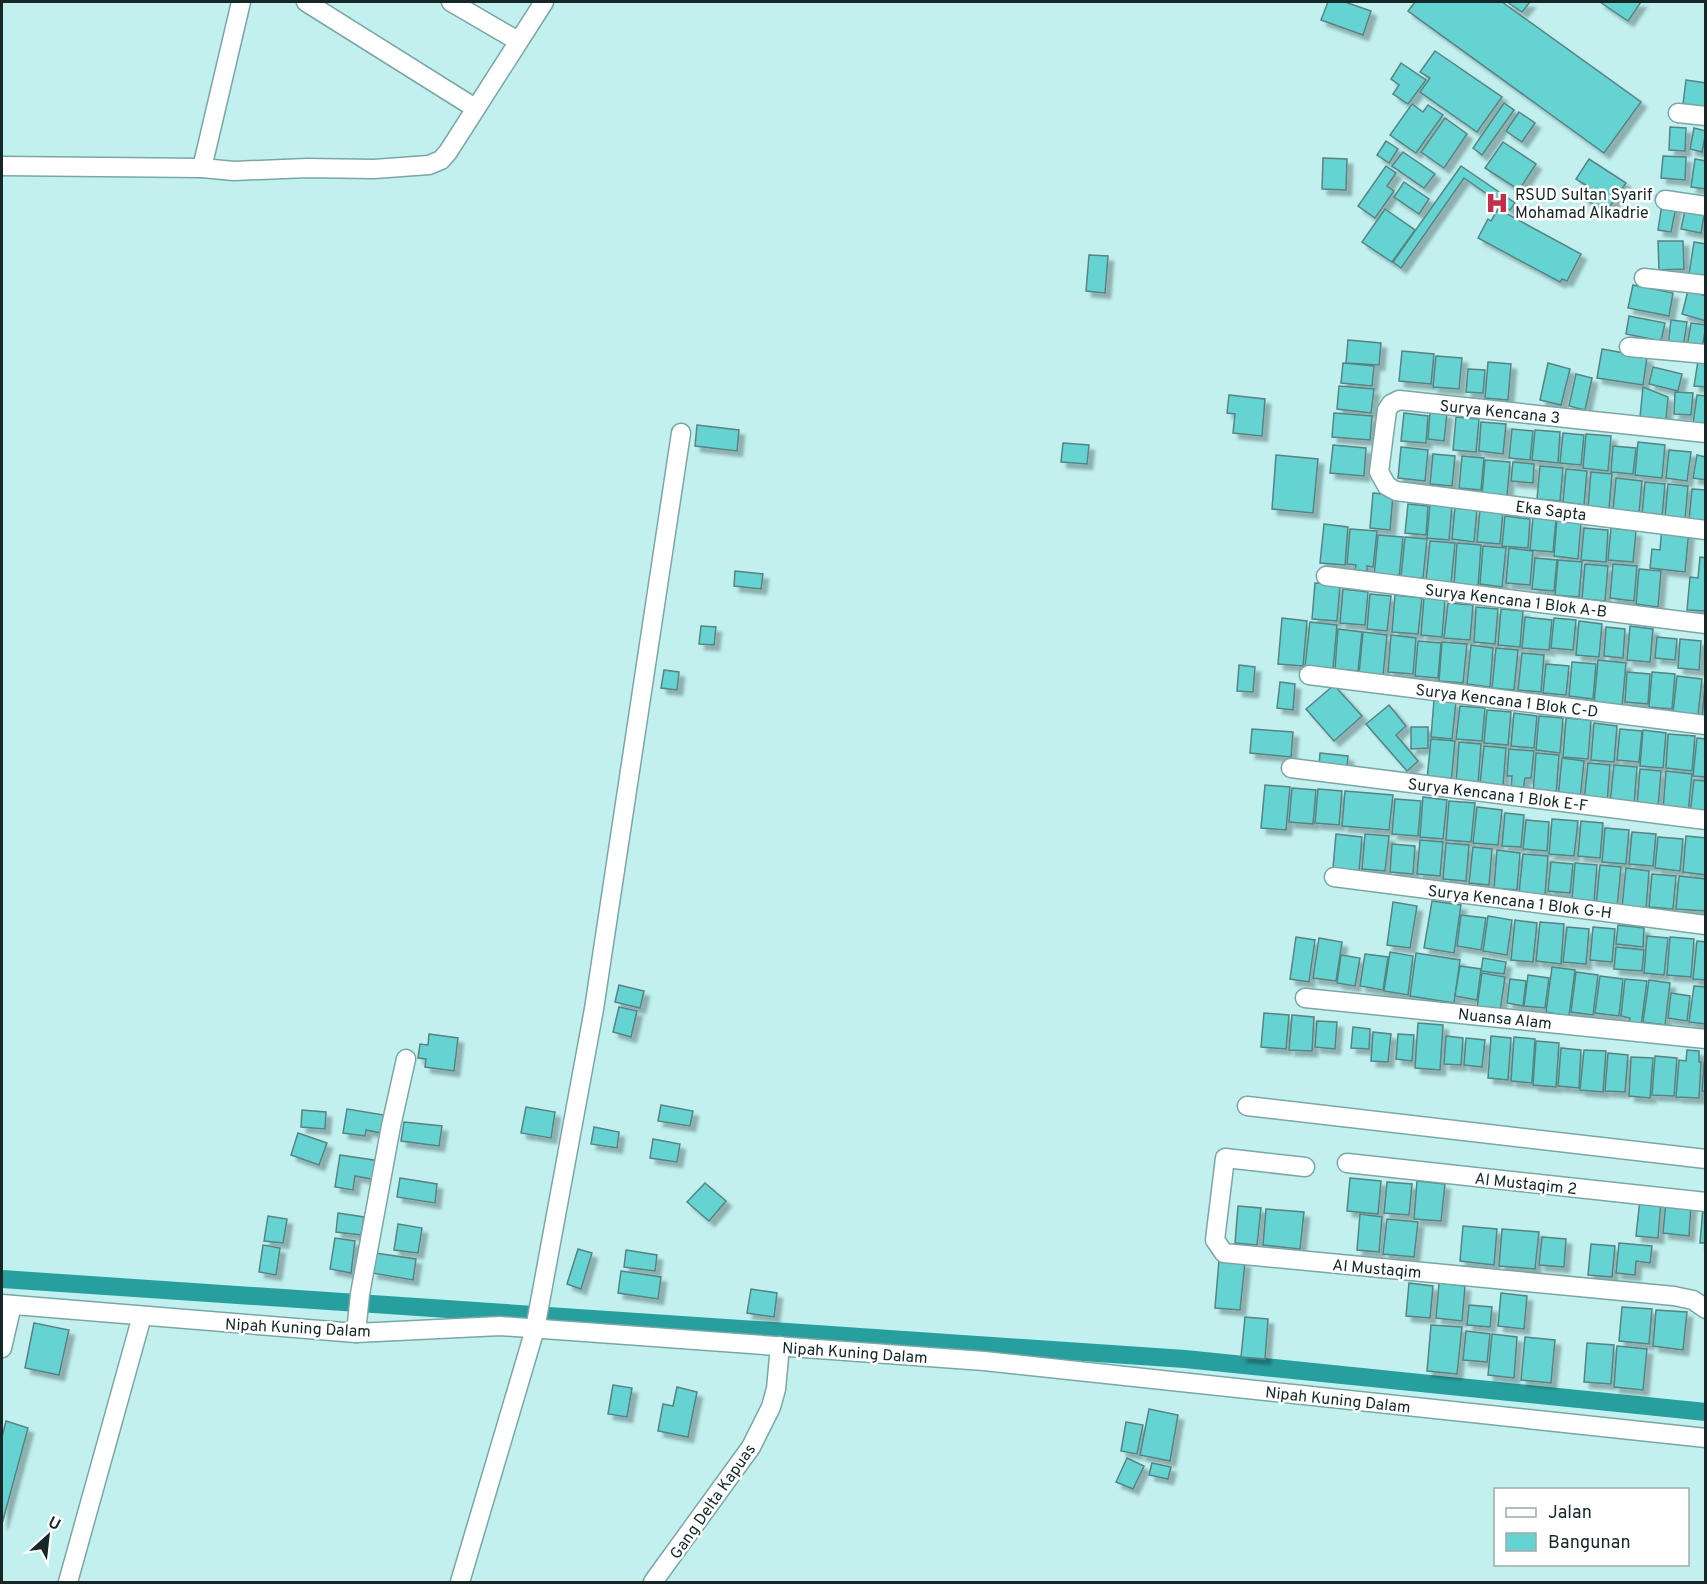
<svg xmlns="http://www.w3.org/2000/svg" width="1707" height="1584" font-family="Overpass,sans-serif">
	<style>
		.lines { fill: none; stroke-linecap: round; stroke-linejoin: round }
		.canal { stroke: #279f9f; stroke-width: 18 }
		.building { fill: #65d3d2; stroke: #578383; stroke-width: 1.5; filter: url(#shadow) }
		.street-casing { stroke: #7aa7a6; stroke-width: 21 }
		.street { stroke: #fff; stroke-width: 18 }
		.labels { text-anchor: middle; stroke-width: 5; stroke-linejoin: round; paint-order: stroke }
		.poi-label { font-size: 16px; fill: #152727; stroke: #fff; text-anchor: start }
		.street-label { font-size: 16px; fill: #152727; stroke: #fff }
	</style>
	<defs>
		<filter id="shadow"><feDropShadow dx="5.5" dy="5.5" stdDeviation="1.5" flood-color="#0004"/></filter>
	</defs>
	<rect width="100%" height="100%" fill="#c1f0ef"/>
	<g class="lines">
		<!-- canal -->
		<polyline class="canal" points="2,1279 1185,1359 1706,1412"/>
	</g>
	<!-- building -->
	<g class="building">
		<polygon points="1328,2 1345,2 1371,11 1363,35 1321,20"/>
		<polygon points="1415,2 1502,2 1641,102 1604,153 1408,11"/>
		<polygon points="1507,2 1530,2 1522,12"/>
		<polygon points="1600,2 1641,2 1628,21"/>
		<polygon points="1435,51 1502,97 1477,132 1420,92 1430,78 1420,72"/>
		<polygon points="1401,63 1426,80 1408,104 1393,94 1399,85 1391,79"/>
		<polygon points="1686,80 1706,83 1705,107 1683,104"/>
		<polygon points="1504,103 1514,110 1482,155 1473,148"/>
		<polygon points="1412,104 1423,112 1428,105 1443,115 1416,153 1390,135"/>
		<polygon points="1519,112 1535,123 1522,142 1506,131"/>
		<polygon points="1445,118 1467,134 1444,168 1421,152"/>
		<polygon points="1670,127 1686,128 1685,151 1669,150"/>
		<polygon points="1694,128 1706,131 1702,152 1690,149"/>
		<polygon points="1386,141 1398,149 1389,163 1377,155"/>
		<polygon points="1503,142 1536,164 1519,190 1485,168"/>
		<polygon points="1403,152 1435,174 1424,188 1392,166"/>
		<polygon points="1663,156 1686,157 1685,180 1661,178"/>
		<polygon points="1323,158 1347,159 1346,190 1322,189"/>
		<polygon points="1589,159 1626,183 1606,212 1581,196 1587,186 1576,179"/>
		<polygon points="1695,159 1706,161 1706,189 1691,187"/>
		<polygon points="1386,166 1396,173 1387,186 1394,191 1375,218 1358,206"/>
		<polygon points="1461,166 1515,203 1510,210 1464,178 1401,268 1393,262"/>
		<polygon points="1404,182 1429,199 1419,214 1394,197"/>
		<polygon points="1662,204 1676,207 1671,232 1658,230"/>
		<polygon points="1686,206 1705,209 1701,233 1681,229"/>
		<polygon points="1385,209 1415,230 1392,262 1362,242"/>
		<polygon points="1498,209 1581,254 1567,281 1562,279 1560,282 1478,238 1488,219 1491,221"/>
		<polygon points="1658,241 1683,241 1684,269 1659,270"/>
		<polygon points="1694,242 1706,244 1705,276 1689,274"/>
		<polygon points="1089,255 1108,256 1105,293 1086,291"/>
		<polygon points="1633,285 1673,293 1669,316 1628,308"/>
		<polygon points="1688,291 1706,296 1706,321 1682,314"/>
		<polygon points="1629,316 1665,323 1661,341 1626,334"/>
		<polygon points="1671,320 1687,322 1683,348 1668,346"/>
		<polygon points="1691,323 1706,325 1702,349 1687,347"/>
		<polygon points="1348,340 1381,343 1379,365 1346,363"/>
		<polygon points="1602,349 1647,357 1643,385 1597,378"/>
		<polygon points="1402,351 1434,354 1431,384 1399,381"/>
		<polygon points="1436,356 1462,358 1459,389 1433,387"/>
		<polygon points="1698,361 1706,362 1706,387 1694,386"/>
		<polygon points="1488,362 1511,364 1508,400 1485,398"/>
		<polygon points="1343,363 1374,366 1372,386 1341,383"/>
		<polygon points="1548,363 1570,369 1561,405 1540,400"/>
		<polygon points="1653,367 1682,374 1678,391 1649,384"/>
		<polygon points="1468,369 1485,370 1483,393 1466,392"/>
		<polygon points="1576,374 1592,378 1585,410 1569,406"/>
		<polygon points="1339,386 1374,389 1371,413 1337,409"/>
		<polygon points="1643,387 1668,397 1666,419 1640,417"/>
		<polygon points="1675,392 1693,393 1691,415 1674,414"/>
		<polygon points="1229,395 1265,399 1262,436 1233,433 1235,414 1227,413"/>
		<polygon points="1697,395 1706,396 1706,426 1693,424"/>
		<polygon points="1430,412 1447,413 1444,441 1428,439"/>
		<polygon points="1334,413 1372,416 1370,440 1332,437"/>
		<polygon points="1404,413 1428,416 1426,443 1401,441"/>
		<polygon points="1456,417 1479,419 1476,452 1453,450"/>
		<polygon points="1481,422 1506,424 1503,454 1479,451"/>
		<polygon points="697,425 739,430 737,451 695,446"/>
		<polygon points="1512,429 1533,431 1530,460 1509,458"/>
		<polygon points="1535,430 1560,432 1558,463 1532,460"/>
		<polygon points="1563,433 1584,435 1581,465 1560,463"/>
		<polygon points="1586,434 1611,436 1608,471 1583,468"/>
		<polygon points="1638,442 1665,445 1662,478 1635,475"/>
		<polygon points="1063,443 1089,445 1087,464 1061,462"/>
		<polygon points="1333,445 1366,448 1364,476 1330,473"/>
		<polygon points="1613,446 1636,448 1633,474 1611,472"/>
		<polygon points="1401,447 1428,450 1425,481 1398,478"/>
		<polygon points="1669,450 1691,452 1687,481 1666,478"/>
		<polygon points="1433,454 1455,456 1452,486 1430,484"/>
		<polygon points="1276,455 1318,459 1313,513 1272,509"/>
		<polygon points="1697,455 1706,457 1706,480 1693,478"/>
		<polygon points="1462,456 1484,458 1481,490 1459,488"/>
		<polygon points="1485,460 1510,462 1507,496 1482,494"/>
		<polygon points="1513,462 1534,464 1533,483 1511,481"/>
		<polygon points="1540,466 1563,468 1560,501 1537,499"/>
		<polygon points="1566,469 1587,471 1584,505 1563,502"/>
		<polygon points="1591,472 1612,474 1609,508 1588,507"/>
		<polygon points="1616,478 1642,481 1639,513 1613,511"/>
		<polygon points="1645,482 1665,484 1662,517 1642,515"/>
		<polygon points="1668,484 1688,486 1685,520 1665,518"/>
		<polygon points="1692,489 1706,490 1706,521 1689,520"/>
		<polygon points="1373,493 1393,495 1390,530 1370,528"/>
		<polygon points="1408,504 1428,506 1426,535 1405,533"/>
		<polygon points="1430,504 1452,506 1449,540 1427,538"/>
		<polygon points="1455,507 1477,509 1474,542 1452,539"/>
		<polygon points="1480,509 1503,511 1500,544 1477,542"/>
		<polygon points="1505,516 1530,519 1528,548 1502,546"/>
		<polygon points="1533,517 1556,519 1553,552 1530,550"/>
		<polygon points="1557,519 1581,522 1578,559 1554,556"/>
		<polygon points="1324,524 1348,527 1345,565 1320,563"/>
		<polygon points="1662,526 1689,529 1685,572 1650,568 1652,549 1660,550"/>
		<polygon points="1584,528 1608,530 1606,562 1581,560"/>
		<polygon points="1611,528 1636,531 1633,562 1608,560"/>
		<polygon points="1350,529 1377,531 1373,567 1367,566 1367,571 1355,570 1356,565 1347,564"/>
		<polygon points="1378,535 1403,537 1399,578 1374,576"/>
		<polygon points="1405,537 1427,539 1423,578 1401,577"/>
		<polygon points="1430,541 1455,543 1451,584 1426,581"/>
		<polygon points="1457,543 1481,545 1478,587 1454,585"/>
		<polygon points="1483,546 1506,548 1502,587 1480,584"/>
		<polygon points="1509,548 1533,551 1530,585 1506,583"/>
		<polygon points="1700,557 1706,558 1706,611 1687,610 1690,577 1698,578"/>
		<polygon points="1535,558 1557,560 1554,591 1532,589"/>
		<polygon points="1558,560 1582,562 1579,597 1555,595"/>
		<polygon points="1585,564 1608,566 1605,601 1582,599"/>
		<polygon points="1613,564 1637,566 1634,601 1610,598"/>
		<polygon points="1639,569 1661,571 1658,607 1636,604"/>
		<polygon points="735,571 763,574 761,589 734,586"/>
		<polygon points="1315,583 1340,585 1337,621 1312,619"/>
		<polygon points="1343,589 1368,592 1365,625 1340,623"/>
		<polygon points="1370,594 1391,596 1387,631 1367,629"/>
		<polygon points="1395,595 1422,598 1418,634 1392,632"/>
		<polygon points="1424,597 1445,600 1442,637 1421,635"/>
		<polygon points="1448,603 1473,605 1470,640 1444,638"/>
		<polygon points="1476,607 1498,609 1495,644 1474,642"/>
		<polygon points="1501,609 1523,611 1520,647 1498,645"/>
		<polygon points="1525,617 1552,620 1549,650 1522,648"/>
		<polygon points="1282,618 1307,621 1303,666 1278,664"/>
		<polygon points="1554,618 1576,620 1573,650 1551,648"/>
		<polygon points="1579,621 1602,624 1599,657 1576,655"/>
		<polygon points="1310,622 1337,625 1333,669 1305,667"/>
		<polygon points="701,626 716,627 714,645 699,644"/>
		<polygon points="1630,626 1653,629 1650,662 1627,660"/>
		<polygon points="1606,627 1625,629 1623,658 1604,656"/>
		<polygon points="1338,629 1362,632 1358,671 1335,669"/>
		<polygon points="1363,632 1387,635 1383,676 1359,674"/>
		<polygon points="1391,635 1416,638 1413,674 1388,672"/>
		<polygon points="1657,637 1677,639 1675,660 1655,658"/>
		<polygon points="1680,639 1701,641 1699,670 1678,668"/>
		<polygon points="1418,641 1441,643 1438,678 1415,676"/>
		<polygon points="1442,642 1467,644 1463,683 1439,681"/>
		<polygon points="1471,645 1493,648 1490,687 1467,684"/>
		<polygon points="1496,648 1518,650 1514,690 1492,688"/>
		<polygon points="1522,653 1544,655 1541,692 1518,690"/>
		<polygon points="1598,660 1626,663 1622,707 1594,704"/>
		<polygon points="1572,662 1596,664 1593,699 1569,696"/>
		<polygon points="1546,664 1569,666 1566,695 1543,693"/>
		<polygon points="1239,665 1255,667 1253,692 1237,691"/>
		<polygon points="664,670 679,672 677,690 661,688"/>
		<polygon points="1627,672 1650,674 1648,704 1625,702"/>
		<polygon points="1652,672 1675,674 1672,709 1649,707"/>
		<polygon points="1706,675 1706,717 1702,717"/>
		<polygon points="1677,676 1702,679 1698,715 1673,713"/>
		<polygon points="1280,682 1295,684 1293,710 1277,708"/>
		<polygon points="1334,685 1362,716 1334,741 1306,709"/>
		<polygon points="1434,700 1456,702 1452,739 1431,737"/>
		<polygon points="1389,705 1406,726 1396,735 1418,761 1407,771 1366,724"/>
		<polygon points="1460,706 1485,708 1482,741 1456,739"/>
		<polygon points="1487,710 1511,712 1508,745 1484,743"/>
		<polygon points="1514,713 1537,716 1534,748 1511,746"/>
		<polygon points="1539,716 1563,718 1560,753 1536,750"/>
		<polygon points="1566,718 1591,720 1588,759 1563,757"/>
		<polygon points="1594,723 1617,726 1614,762 1591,760"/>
		<polygon points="1411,727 1428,727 1428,748 1411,749"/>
		<polygon points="1252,729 1293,732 1291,757 1250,753"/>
		<polygon points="1620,729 1642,731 1639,762 1617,760"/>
		<polygon points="1643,730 1666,733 1663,768 1640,766"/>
		<polygon points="1668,734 1695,736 1692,771 1666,768"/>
		<polygon points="1697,738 1706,739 1706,777 1693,776"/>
		<polygon points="1431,739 1455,741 1451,783 1427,780"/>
		<polygon points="1459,742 1481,744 1478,785 1456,783"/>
		<polygon points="1484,746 1506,748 1503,786 1480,784"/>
		<polygon points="1509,749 1534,751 1531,778 1525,778 1523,791 1511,790 1512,776 1507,776"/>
		<polygon points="1320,753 1348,756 1347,769 1319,766"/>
		<polygon points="1536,753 1559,755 1556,796 1533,794"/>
		<polygon points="1562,758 1584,761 1580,800 1558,798"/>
		<polygon points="1588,763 1610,765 1607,803 1584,801"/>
		<polygon points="1614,765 1637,767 1634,805 1610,803"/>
		<polygon points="1640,769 1661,771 1658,808 1637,806"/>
		<polygon points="1666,771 1692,774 1688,813 1663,810"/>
		<polygon points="1694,780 1706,781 1706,815 1690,814"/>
		<polygon points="1265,785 1290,787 1286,830 1261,828"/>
		<polygon points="1292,788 1316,790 1313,824 1289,822"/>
		<polygon points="1318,789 1342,791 1339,825 1315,823"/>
		<polygon points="1345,791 1393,795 1389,830 1342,826"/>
		<polygon points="1423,797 1447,800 1443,839 1420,837"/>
		<polygon points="1395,799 1421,801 1418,836 1392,834"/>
		<polygon points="1449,801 1475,803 1471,842 1446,840"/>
		<polygon points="1477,807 1502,810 1498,845 1473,843"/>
		<polygon points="1505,813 1524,815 1521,847 1502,846"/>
		<polygon points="1552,819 1578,821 1574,856 1549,854"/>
		<polygon points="1526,820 1549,822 1547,851 1523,849"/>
		<polygon points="1581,821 1603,823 1600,858 1578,856"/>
		<polygon points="1605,828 1629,830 1626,864 1602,862"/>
		<polygon points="1632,832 1656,834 1653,866 1629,864"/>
		<polygon points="1336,834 1362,837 1359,871 1333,868"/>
		<polygon points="1365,834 1389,836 1385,871 1362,869"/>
		<polygon points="1686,836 1706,838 1706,875 1683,872"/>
		<polygon points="1658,837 1683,839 1680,871 1655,868"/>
		<polygon points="1420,840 1443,842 1440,876 1417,874"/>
		<polygon points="1446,843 1469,845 1466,881 1443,879"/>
		<polygon points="1392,844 1415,846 1413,874 1390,872"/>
		<polygon points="1473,847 1492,849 1489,885 1469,883"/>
		<polygon points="1497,850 1520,853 1517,890 1494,888"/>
		<polygon points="1523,854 1548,856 1545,895 1519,893"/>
		<polygon points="1551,862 1573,864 1570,893 1548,891"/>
		<polygon points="1575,863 1597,865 1594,901 1572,899"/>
		<polygon points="1600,865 1621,867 1617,908 1596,906"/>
		<polygon points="1626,868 1649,871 1646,909 1622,907"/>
		<polygon points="1652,874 1676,876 1673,909 1649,907"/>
		<polygon points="1679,876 1706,879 1706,911 1676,909"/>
		<polygon points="1432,901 1461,905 1454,953 1424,948"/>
		<polygon points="1393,902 1417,906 1410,948 1387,945"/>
		<polygon points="1461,915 1486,918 1481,950 1457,946"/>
		<polygon points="1488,916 1512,920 1507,955 1483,951"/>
		<polygon points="1515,920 1537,923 1533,962 1511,960"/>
		<polygon points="1540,922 1564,924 1561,964 1536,961"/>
		<polygon points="1618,925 1644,928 1643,947 1616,944"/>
		<polygon points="1567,927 1589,929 1586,964 1563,962"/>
		<polygon points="1593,927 1615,929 1612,962 1590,960"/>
		<polygon points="1647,936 1668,938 1664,975 1644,973"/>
		<polygon points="1296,937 1315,940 1309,982 1290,979"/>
		<polygon points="1670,937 1694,939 1691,977 1667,975"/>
		<polygon points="1319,938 1342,942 1336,981 1313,978"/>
		<polygon points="1697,941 1706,942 1706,980 1693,979"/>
		<polygon points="1616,947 1644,950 1642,971 1614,969"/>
		<polygon points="1390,952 1413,956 1408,995 1384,991"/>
		<polygon points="1416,953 1460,960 1454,1003 1410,996"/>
		<polygon points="1365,954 1388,957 1383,990 1360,986"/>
		<polygon points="1341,955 1360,958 1355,986 1337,983"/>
		<polygon points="1483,958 1506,962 1504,974 1481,971"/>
		<polygon points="1460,966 1481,969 1477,1000 1455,996"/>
		<polygon points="1552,967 1575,970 1569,1016 1546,1012"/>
		<polygon points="1576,972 1598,975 1593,1015 1571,1012"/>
		<polygon points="1482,973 1505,977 1500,1011 1477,1008"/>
		<polygon points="1528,975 1549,978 1545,1008 1524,1006"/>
		<polygon points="1600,976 1623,979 1619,1016 1595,1013"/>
		<polygon points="1510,979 1526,981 1523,1006 1507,1003"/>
		<polygon points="1625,979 1647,981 1641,1026 1629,1024 1630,1018 1621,1016"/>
		<polygon points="1649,980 1670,983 1665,1025 1643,1022"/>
		<polygon points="619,985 644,991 640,1008 615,1002"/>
		<polygon points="1694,986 1706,987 1706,1024 1689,1022"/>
		<polygon points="1671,993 1690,996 1687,1021 1668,1018"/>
		<polygon points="619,1007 637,1011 631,1037 613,1032"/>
		<polygon points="1264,1013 1289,1015 1286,1049 1261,1047"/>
		<polygon points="1292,1015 1314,1017 1312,1051 1289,1050"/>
		<polygon points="1317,1021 1337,1022 1335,1049 1315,1047"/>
		<polygon points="1418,1023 1443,1025 1440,1070 1415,1068"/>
		<polygon points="1353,1027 1370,1029 1369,1049 1351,1048"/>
		<polygon points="1373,1032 1391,1034 1388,1062 1371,1061"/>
		<polygon points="429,1034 458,1038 454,1071 425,1067 426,1059 418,1058 420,1044 428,1045"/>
		<polygon points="1398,1034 1414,1035 1412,1061 1396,1059"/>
		<polygon points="1446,1036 1463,1038 1461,1065 1444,1064"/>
		<polygon points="1491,1036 1511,1038 1508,1080 1488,1078"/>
		<polygon points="1514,1037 1535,1039 1532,1083 1511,1081"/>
		<polygon points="1466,1038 1485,1040 1482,1067 1464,1065"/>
		<polygon points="1536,1041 1559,1043 1556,1087 1533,1085"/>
		<polygon points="1561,1048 1581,1050 1579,1088 1558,1086"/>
		<polygon points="1584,1050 1606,1051 1603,1092 1580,1090"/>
		<polygon points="1687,1050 1699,1051 1699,1062 1701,1062 1699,1098 1676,1097 1679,1060 1686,1061"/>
		<polygon points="1608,1053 1628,1055 1625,1092 1605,1091"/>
		<polygon points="1655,1056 1677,1058 1674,1096 1652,1095"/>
		<polygon points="1631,1057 1653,1058 1650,1098 1629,1096"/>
		<polygon points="1704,1063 1706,1064 1706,1092 1702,1091"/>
		<polygon points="661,1105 693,1111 690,1126 658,1121"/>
		<polygon points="526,1107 555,1112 551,1138 521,1133"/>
		<polygon points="347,1109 384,1115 381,1133 366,1130 365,1136 343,1133"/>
		<polygon points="302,1110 326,1112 325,1129 301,1127"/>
		<polygon points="404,1122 442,1126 439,1146 401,1141"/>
		<polygon points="594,1127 619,1132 617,1148 591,1144"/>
		<polygon points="298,1133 327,1143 319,1165 291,1155"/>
		<polygon points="653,1139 680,1144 677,1162 650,1158"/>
		<polygon points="340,1155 380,1161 377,1180 355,1176 353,1190 335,1187"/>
		<polygon points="400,1178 437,1184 435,1203 397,1197"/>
		<polygon points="1350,1178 1381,1181 1378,1214 1347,1211"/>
		<polygon points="1417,1181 1445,1184 1441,1221 1414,1219"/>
		<polygon points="1387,1182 1412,1184 1409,1215 1384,1213"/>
		<polygon points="705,1183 726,1201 709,1221 687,1202"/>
		<polygon points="1640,1199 1661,1201 1658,1238 1636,1236"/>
		<polygon points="1666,1201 1691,1204 1689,1236 1663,1233"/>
		<polygon points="1238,1206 1261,1208 1257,1245 1235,1243"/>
		<polygon points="1703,1207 1706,1207 1706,1243 1700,1243"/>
		<polygon points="1266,1209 1304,1212 1300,1249 1263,1245"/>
		<polygon points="338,1213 364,1217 361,1235 336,1232"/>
		<polygon points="1360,1214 1382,1217 1379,1252 1357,1250"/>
		<polygon points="268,1216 287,1219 283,1243 264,1241"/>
		<polygon points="1387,1219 1418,1222 1414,1257 1383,1254"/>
		<polygon points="398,1224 422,1228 418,1253 394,1250"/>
		<polygon points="1463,1226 1497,1229 1494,1265 1460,1261"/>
		<polygon points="1502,1229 1539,1232 1535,1269 1499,1266"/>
		<polygon points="1542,1237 1566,1239 1564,1267 1539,1265"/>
		<polygon points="335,1238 355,1241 351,1273 330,1269"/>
		<polygon points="1619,1243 1652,1246 1650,1263 1636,1261 1635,1275 1616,1273"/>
		<polygon points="1591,1244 1615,1246 1612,1277 1588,1275"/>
		<polygon points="263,1245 280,1248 276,1275 259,1272"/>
		<polygon points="578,1249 592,1253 581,1289 567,1284"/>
		<polygon points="626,1250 657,1255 655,1271 624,1267"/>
		<polygon points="375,1253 416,1259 413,1280 372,1273"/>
		<polygon points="1219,1260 1245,1262 1240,1310 1215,1308"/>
		<polygon points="621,1271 661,1277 658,1299 618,1293"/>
		<polygon points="1409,1283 1433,1286 1430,1318 1406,1316"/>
		<polygon points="1439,1283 1465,1286 1462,1321 1436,1318"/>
		<polygon points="751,1289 777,1293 774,1317 747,1313"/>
		<polygon points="1501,1293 1527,1296 1524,1329 1498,1326"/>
		<polygon points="1469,1305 1492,1307 1490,1327 1467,1325"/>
		<polygon points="1622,1307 1652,1309 1649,1344 1619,1341"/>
		<polygon points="1656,1310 1687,1312 1683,1350 1653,1346"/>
		<polygon points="1245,1317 1268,1319 1265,1359 1241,1357"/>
		<polygon points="34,1323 69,1330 59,1375 25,1368"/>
		<polygon points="1431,1325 1462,1327 1457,1374 1427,1371"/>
		<polygon points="1466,1331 1490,1334 1487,1362 1463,1360"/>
		<polygon points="1492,1334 1517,1337 1514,1378 1488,1375"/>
		<polygon points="1525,1337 1555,1340 1551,1383 1521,1380"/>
		<polygon points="1587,1343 1614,1345 1611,1384 1584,1382"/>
		<polygon points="1617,1346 1647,1349 1643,1390 1614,1387"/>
		<polygon points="613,1385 632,1388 627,1417 608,1414"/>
		<polygon points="677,1387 697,1392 688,1437 658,1431 663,1404 673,1406"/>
		<polygon points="1149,1409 1178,1415 1170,1461 1140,1455"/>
		<polygon points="6,1421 28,1428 2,1524 2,1437"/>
		<polygon points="1126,1422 1143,1425 1137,1454 1121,1451"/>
		<polygon points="1127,1458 1144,1466 1133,1489 1116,1482"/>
		<polygon points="1152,1463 1171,1467 1168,1479 1149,1475"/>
	</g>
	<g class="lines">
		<!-- street casing -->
		<g class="street-casing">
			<g id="street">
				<polyline points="306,2 475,108"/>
				<polyline points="451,2 518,41"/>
				<polyline points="1678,113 1706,116"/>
				<polyline points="2,166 202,168 234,171 307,168 374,169 429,165 441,160 448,152 544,2"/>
				<polyline points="202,168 241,2"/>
				<polyline points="1665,200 1706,206"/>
				<polyline points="1644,278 1706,285"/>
				<polyline points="1629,347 1706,354"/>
				<polyline points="1706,433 1399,400 1391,404 1387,410 1379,472 1387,486 1396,491 1706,530"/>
				<polyline points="1326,576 1706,624"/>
				<polyline points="1309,675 1706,725"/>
				<polyline points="1291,768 1706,820"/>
				<polyline points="1334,877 1706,925"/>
				<polyline points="1305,998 1706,1039"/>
				<polyline points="1247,1106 1706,1159"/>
				<polyline points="1347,1163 1706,1202"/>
				<polyline points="1305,1167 1225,1158 1215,1240 1224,1253 1674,1296 1693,1300 1706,1309"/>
				<polyline points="2,1304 356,1333 500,1326 984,1361 1706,1438"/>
				<polyline points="356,1333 360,1294 391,1126 406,1059"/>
				<polyline points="2,1348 12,1305"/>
				<polyline points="68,1582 142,1316"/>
				<polyline points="460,1582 535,1329 594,1009 681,433"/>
				<polyline points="653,1582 751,1447 771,1407 776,1389 780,1346"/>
			</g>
		</g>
		<!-- street -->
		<use href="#street" class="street"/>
	</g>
	<!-- icons -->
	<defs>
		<g id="hospital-bare" transform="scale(1.8)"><path d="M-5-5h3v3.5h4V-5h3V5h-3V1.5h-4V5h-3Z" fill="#c02f4c" stroke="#fff" stroke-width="2.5" paint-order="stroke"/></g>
	</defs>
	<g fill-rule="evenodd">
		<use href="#hospital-bare" x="1497" y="203"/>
	</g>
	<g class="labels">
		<!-- poi labels -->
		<g class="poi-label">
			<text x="1515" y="200">RSUD Sultan Syarif<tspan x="1515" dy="18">Mohamad Alkadrie</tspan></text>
		</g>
		<!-- street labels -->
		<g class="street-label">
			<text transform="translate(1500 411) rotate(6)" y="6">Surya Kencana 3</text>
			<text transform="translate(1551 510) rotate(7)" y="6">Eka Sapta</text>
			<text transform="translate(1516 600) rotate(7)" y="6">Surya Kencana 1 Blok A-B</text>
			<text transform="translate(1507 700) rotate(7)" y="6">Surya Kencana 1 Blok C-D</text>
			<text transform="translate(1498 794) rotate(7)" y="6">Surya Kencana 1 Blok E-F</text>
			<text transform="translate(1520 901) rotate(7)" y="6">Surya Kencana 1 Blok G-H</text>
			<text transform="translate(1505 1018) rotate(6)" y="6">Nuansa Alam</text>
			<text transform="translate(1526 1183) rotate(6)" y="6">Al Mustaqim 2</text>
			<text transform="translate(1377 1268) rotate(5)" y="6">Al Mustaqim</text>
			<text transform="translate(298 1327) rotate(3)" y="6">Nipah Kuning Dalam</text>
			<text transform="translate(855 1352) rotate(4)" y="6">Nipah Kuning Dalam</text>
			<text transform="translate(1338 1399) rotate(6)" y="6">Nipah Kuning Dalam</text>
			<text transform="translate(712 1501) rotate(-55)" y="6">Gang Delta Kapuas</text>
		</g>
	</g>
	<!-- border -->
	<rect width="1707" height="1584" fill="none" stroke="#152727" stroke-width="6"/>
	<!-- legend -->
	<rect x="1494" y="1488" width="195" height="78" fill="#ffffff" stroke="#a1a9a9" stroke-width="1.5"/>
	<rect x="1506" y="1508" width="30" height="9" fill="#ffffff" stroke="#a1a9a9" stroke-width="1.5"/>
	<text x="1548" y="1518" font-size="18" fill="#152727">Jalan</text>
	<rect x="1506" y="1533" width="30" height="18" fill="#65d3d2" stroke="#a1a9a9" stroke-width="1.5"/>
	<text x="1548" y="1548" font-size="18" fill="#152727">Bangunan</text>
	<!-- north arrow -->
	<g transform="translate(48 1536) rotate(27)" stroke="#ffffff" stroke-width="4.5" paint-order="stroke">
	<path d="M0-4.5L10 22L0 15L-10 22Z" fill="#152727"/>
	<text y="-9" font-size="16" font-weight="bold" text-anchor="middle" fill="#152727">U</text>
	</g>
</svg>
